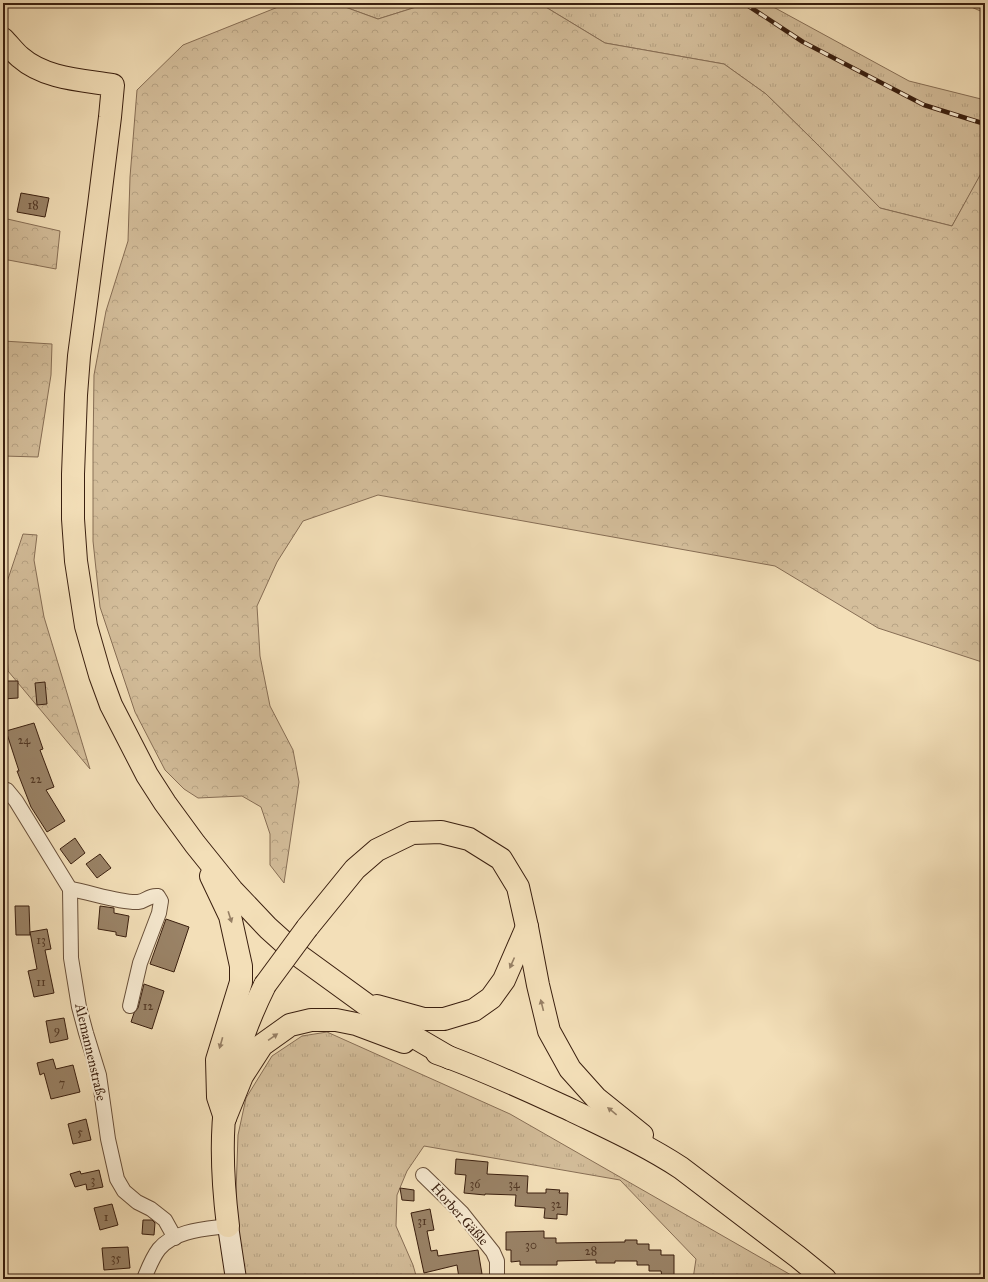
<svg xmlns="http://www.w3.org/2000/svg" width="988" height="1282" font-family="'IM FELL Great Primer',serif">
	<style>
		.grass { fill: url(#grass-tufts); stroke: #876e55 }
		.forest { fill: url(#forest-crowns); stroke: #876e55 }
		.building { fill: #9a8367; stroke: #3a1f0f }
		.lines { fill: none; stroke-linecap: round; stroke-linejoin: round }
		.minor-casing { stroke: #684f39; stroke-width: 16 }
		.secondary-casing { stroke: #3a1f0f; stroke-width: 22 }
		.primary-casing { stroke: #3a1f0f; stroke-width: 24 }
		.minor { stroke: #f7ead1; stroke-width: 14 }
		.secondary { stroke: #f7ead1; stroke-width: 20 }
		.primary { stroke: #f3dfb8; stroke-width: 22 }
		.rail-casing { stroke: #3a1f0f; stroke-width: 4.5 }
		.rail { stroke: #f7ead1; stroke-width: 3; stroke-dasharray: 9; stroke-linecap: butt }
		.primary-bridge-casing { stroke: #3a1f0f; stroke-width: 24; stroke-linecap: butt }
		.primary-bridge { stroke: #f3dfb8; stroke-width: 22 }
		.oneway { fill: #967f64 }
		.labels { text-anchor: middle; stroke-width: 4; stroke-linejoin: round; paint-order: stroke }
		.number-label { font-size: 12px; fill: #523825 }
		.street-label { font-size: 14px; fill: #3a1f0f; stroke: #f7ead1 }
	</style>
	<defs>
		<pattern id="grass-tufts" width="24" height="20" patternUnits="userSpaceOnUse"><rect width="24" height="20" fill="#d4be9b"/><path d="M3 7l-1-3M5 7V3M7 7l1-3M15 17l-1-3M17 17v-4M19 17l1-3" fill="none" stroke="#b7a384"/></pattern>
		<pattern id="forest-crowns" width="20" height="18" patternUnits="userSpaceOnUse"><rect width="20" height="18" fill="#d4be9b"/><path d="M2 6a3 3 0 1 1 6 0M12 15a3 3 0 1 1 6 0" fill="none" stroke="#b7a384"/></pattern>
	</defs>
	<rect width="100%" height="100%" fill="#f3dfb8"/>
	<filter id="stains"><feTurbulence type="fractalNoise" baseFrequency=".005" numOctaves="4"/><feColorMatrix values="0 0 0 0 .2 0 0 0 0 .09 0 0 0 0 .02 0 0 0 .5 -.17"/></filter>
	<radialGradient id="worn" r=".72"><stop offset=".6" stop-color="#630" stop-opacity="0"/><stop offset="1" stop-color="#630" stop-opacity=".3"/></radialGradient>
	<!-- grass -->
	<g class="grass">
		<polygon points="334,3 429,3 378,19"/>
		<polygon points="539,3 766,3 909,81 985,100 985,170 984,169 952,226 880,208 814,141 766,94 724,64 605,43"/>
		<polygon points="962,3 985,3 985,13"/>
		<polygon points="327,1032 510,1114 798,1279 693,1279 696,1259 620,1180 424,1146 407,1171 397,1195 396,1226 413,1265 417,1279 245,1279 235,1222 238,1135 246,1098 272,1056 302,1036"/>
	</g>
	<!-- forest -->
	<g class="forest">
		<polygon points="288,3 334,3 378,19 429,3 539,3 605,43 724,64 766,94 814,141 880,208 952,226 984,168 985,170 985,663 878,628 775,566 378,495 303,521 277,562 257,606 260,656 270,706 293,750 299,782 284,883 270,865 270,834 261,807 242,796 198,798 184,789 165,770 135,712 100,607 93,541 93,451 94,375 106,311 128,241 130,177 137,90 183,45"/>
		<polygon points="3,218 60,231 56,269 3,259"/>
		<polygon points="3,341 52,344 51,375 38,457 3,456"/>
		<polygon points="23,534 37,535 34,560 44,617 90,769 8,671 3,594"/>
	</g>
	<!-- building -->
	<g class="building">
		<polygon points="21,193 49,198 45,217 17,212"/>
		<polygon points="3,681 18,681 18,698 3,699"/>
		<polygon points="45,682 47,704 37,705 35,683"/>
		<polygon points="34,723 43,749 40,750 54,787 46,790 65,821 47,832 31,807 17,771 19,771 6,731"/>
		<polygon points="75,838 85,853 71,864 60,849"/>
		<polygon points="100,854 111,868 97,878 86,864"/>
		<polygon points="15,906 29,906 30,935 16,935"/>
		<polygon points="100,906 114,908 114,913 129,916 126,937 116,935 116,932 98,929"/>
		<polygon points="166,919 189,927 174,972 150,964"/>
		<polygon points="47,929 51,949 45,950 54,993 34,997 28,971 37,969 30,932"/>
		<polygon points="144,984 164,991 152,1029 131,1022 134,1013 138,1008"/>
		<polygon points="64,1018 68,1039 50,1043 46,1021"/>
		<polygon points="53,1059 56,1069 73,1065 80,1092 51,1099 44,1073 40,1075 37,1063"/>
		<polygon points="86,1119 91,1140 73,1144 68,1124"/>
		<polygon points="456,1159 488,1162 487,1174 528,1176 527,1193 546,1193 546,1189 560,1190 559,1193 568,1193 567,1215 557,1214 557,1219 544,1218 545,1208 515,1206 516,1195 485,1194 485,1195 464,1193 466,1175 455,1174"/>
		<polygon points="99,1170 103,1187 87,1190 86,1184 75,1187 70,1174 80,1171 81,1174"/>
		<polygon points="400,1188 414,1190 414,1201 402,1200"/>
		<polygon points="112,1204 118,1225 100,1230 94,1208"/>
		<polygon points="430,1209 434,1230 427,1231 431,1251 437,1250 438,1256 478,1250 482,1274 459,1278 457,1265 424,1273 411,1213"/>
		<polygon points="143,1220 152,1220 155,1223 154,1235 142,1234"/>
		<polygon points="544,1231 544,1238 556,1238 556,1243 625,1242 625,1240 637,1240 637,1244 649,1244 649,1250 661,1250 661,1255 674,1255 674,1276 662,1276 661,1271 649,1271 649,1265 637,1265 637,1261 615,1261 615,1263 596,1263 596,1260 557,1261 557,1265 520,1265 520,1261 511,1262 511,1250 506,1250 506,1232"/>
		<polygon points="128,1247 130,1268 104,1270 102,1248"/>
	</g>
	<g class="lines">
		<!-- minor casing -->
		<g class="minor-casing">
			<g id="minor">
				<polyline points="3,789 7,790 16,801 70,889 71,958 79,1007 86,1033 99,1075 108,1139 117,1179 124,1191 137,1202 151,1209 165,1220 175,1238"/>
				<path d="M 70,889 C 90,892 119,903 138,902 C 147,901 148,895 158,896 L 161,901 L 159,913 L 140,963 L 130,1006"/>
				<polyline points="423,1175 462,1213 493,1252 497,1261 497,1279"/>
				<path d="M 144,1279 C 148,1269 152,1258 159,1249 C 175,1230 206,1229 228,1226"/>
			</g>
		</g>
		<!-- secondary casing -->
		<g class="secondary-casing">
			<polyline id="secondary" points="228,1226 236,1279"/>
		</g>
		<!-- primary casing -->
		<g class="primary-casing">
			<g id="primary">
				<path d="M 3,39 C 9,45 14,52 20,57 C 45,79 82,80 113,85 L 110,117 L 99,205 L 79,356 L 76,395 L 73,474 L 73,519 L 76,561 L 86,626 L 100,675 L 111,705 L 147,775 L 165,803 L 195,844 L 232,890 L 268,928 L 298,955 L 397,1027 L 450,1058"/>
				<polyline points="211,876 230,916 241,966 241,982 217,1060 218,1097 225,1118"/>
				<polyline points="307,928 355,869 377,850 412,833 441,832 469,839 501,859 518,887 527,927 538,985 549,1031 570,1069 596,1098 642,1135"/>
				<polyline points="377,1006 424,1019 444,1019 474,1010 491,998 504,980 527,927"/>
				<path d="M 437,1053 C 483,1069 527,1090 571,1110 C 608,1128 646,1145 681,1168 L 798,1257 L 825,1279"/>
				<polyline points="225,1118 242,1076 262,1045 290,1025 311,1020 336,1020 356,1024 404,1042"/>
				<path d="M 228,1226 C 223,1185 220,1141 226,1100 C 233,1061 247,1021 265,985"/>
			</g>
		</g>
		<!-- minor -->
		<use href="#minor" class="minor"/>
		<!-- secondary -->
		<use href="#secondary" class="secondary"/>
		<!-- primary -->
		<use href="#primary" class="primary"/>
		<!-- rail casing -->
		<g class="rail-casing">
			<polyline id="rail" points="744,3 803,42 924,105 985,124"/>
		</g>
		<!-- rail -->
		<use href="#rail" class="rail"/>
		<!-- primary-bridge casing -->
		<g class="primary-bridge-casing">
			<polyline id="primary-bridge" points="265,985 307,928"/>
		</g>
		<!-- primary-bridge -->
		<use href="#primary-bridge" class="primary-bridge"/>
	</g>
	<!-- one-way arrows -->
	<defs><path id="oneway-solid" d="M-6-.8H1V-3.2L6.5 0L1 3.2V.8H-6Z"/></defs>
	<g class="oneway">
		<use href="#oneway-solid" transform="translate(230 917) rotate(72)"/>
		<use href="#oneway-solid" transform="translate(512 963) rotate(114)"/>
		<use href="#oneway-solid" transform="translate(542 1005) rotate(-104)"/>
		<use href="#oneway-solid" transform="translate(273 1037) rotate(-35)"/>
		<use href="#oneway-solid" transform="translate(221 1043) rotate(106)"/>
		<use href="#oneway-solid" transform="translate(612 1111) rotate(-141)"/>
	</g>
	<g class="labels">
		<!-- number labels -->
		<g class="number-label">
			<text x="33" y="209">18</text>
			<text x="24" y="744">24</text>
			<text x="36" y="783">22</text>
			<text x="41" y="944">13</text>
			<text x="41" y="986">11</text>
			<text x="148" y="1010">12</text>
			<text x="57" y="1034">9</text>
			<text x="62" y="1087">7</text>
			<text x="80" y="1136">5</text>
			<text x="93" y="1184">3</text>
			<text x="475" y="1188">36</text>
			<text x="514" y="1188">34</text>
			<text x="556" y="1208">32</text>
			<text x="106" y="1221">1</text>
			<text x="422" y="1225">31</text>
			<text x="531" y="1249">30</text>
			<text x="591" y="1255">28</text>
			<text x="116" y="1262">35</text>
		</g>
		<!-- street labels -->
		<g class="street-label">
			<text transform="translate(91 1052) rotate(77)" y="5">Alemannenstraße</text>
			<text transform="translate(460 1214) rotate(48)" y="5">Horber Gäßle</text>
		</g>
	</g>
	<!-- margin -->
	<rect width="988" height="1282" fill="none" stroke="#f3dfb8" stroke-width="16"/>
	<rect x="4" y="4" width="980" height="1274" fill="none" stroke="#3a1f0f" stroke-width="2"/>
	<rect x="8" y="8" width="972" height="1266" fill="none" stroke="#3a1f0f"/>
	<rect width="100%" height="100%" filter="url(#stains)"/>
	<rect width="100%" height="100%" fill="url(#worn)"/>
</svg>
